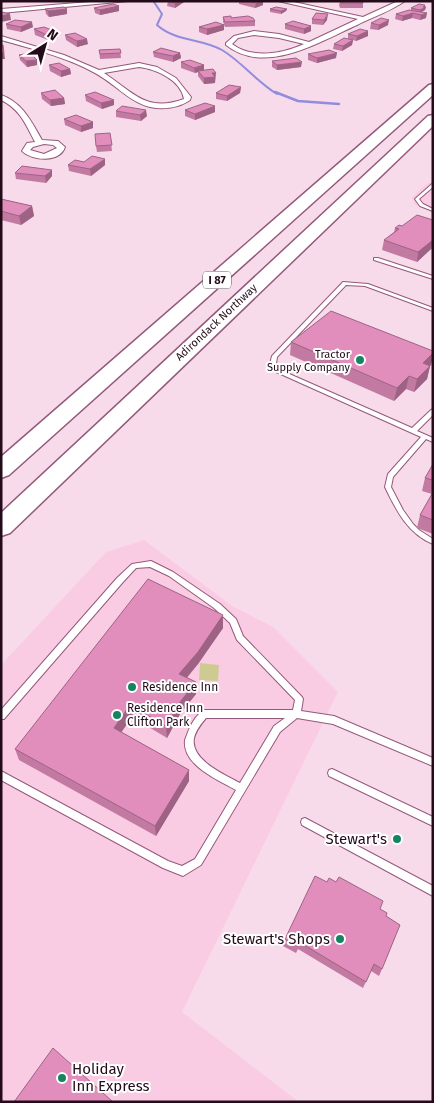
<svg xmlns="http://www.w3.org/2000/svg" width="434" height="1103" font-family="'Fira Sans',sans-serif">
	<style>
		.built { fill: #facce4 }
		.green { fill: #cecb92 }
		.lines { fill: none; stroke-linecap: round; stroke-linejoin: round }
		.stream-far1 { stroke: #918ddc; stroke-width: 2 }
		.stream { stroke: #918ddc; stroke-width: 2.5 }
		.lane-casing { stroke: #94587a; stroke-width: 2 }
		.street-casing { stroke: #94587a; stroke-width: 2 }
		.highway-casing { stroke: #94587a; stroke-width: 3 }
		.lane { fill: #fff; fill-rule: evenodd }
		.street { fill: #fff; fill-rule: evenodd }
		.highway { fill: #fff; fill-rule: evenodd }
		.wall { fill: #c27aa3 }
		.shaded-wall { fill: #9e6384 }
		.building { fill: #e18ebd; stroke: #9e6384 }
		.poi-dot { fill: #178461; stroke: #fff; stroke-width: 2 }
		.labels { text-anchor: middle; stroke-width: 4; stroke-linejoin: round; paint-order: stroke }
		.shield { fill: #fff; stroke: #65545e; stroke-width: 1 }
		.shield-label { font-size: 11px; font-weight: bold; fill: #230b19 }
		.far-street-label { font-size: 11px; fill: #230b19; stroke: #fff }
		.far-poi-label { font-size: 11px; fill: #230b19; stroke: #fff; text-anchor: end }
		.poi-label { font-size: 12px; fill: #230b19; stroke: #fff; text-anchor: start }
		.near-poi-label { font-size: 15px; fill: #230b19; stroke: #fff; text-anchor: end }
	</style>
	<rect width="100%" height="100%" fill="#f8dbea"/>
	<!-- built -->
	<g class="built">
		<polygon points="433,179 433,213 414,204 412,197"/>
		<polygon points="144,540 232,606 273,627 338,692 182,1012 299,1102 1,1102 1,665 106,552"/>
	</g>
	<!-- green -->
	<polygon class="green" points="200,663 219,665 218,681 199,680"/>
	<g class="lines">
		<!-- stream-far1 -->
		<path class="stream-far1" d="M 154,2 L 162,14 L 157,25 C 176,42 201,38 222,50 C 242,62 257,82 277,94"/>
		<!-- stream -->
		<polyline class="stream" points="275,92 298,101 339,104"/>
		<!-- lane casing -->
		<g class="lane-casing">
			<g id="lane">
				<polygon points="432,184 433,184 433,187 419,199 423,204 433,209 433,211 420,206 415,199"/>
				<polygon points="374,258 378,258 433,276 433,279 374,260"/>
				<path d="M 343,282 L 368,284 L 433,308 L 433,311 L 365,286 L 346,285 L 277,357 L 276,364 L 278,369 L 412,428 L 431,410 L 433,409 L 433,415 L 417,431 L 433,438 L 433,442 L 426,439 L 393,477 L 391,487 L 403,510 L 413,524 L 419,530 L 433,539 L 433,544 C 408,534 396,510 385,487 L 388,474 L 421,437 L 274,371 L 270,364 L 272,356 Z"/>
				<path d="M 151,561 L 173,572 L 220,604 L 236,619 L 243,636 L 302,697 L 303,699 L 301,711 L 334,716 L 433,758 L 433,766 L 333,724 L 297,718 L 280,732 L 201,865 L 183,876 L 163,868 L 1,780 L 1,771 L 168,861 L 182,866 L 195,859 L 236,790 C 218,780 182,765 185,740 C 186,737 187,735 188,732 C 191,724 197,714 204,710 L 293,710 L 295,700 L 237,640 L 230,623 L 214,608 L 169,576 L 150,567 L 136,568 L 123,582 L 4,719 L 1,719 L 1,710 L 117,578 L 132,564 ZM 206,718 L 285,718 L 274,726 L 240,783 C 225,775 190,760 194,738 C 196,730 201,724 206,718 Z"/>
				<polygon points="332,769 433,817 433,826 329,776 328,773 329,770"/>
				<polygon points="305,818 433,886 433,896 302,825 301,822 302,819"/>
			</g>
		</g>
		<!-- street casing -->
		<g class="street-casing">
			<g id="street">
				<polygon points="103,1 128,1 1,13 1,9"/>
				<path d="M 278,1 L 289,1 L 363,17 L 398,1 L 405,1 C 391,11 373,17 357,25 C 319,42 265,76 226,45 L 226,43 L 234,36 L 254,31 L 279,34 L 309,42 L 358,19 ZM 254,35 L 279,38 L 304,44 C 282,54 252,59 232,44 L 238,38 Z"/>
				<path d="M 1,36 L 64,55 L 99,70 L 139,63 L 157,67 L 176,78 L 191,97 L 190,100 C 179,108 163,110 150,107 C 129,102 114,83 95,73 C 66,57 33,49 1,40 ZM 139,67 C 156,69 181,80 184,99 C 146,113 133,92 104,73 Z"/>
				<path d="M 1,95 C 23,103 31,121 42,140 L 58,141 L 65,147 C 60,163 32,161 22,151 L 27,143 L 35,142 C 26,125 20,109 1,100 ZM 44,144 L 53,145 L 57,148 L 44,154 L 30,150 L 33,147 Z"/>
			</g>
		</g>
		<!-- highway casing -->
		<g class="highway-casing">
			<g id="highway">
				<polygon points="433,84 433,95 9,475 1,478 1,457 429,85"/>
				<polygon points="433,115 433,126 10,533 1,536 1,513 428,116"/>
			</g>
		</g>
		<!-- lane -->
		<use href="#lane" class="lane"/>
		<!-- street -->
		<use href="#street" class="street"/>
		<!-- highway -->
		<use href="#highway" class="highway"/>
	</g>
	<!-- wall -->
	<g class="wall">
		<polygon points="184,1 184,2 175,8 167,6 168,1"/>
		<polygon points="239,1 263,1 263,5 255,8 239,4"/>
		<polygon points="340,1 363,1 363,8 340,8 339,5"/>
		<polygon points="119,6 119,11 100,15 95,13 94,8"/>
		<polygon points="426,7 425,10 421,12 426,18 420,20 412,18 402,21 395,19 396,14 411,10 411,8"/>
		<polygon points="45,9 67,14 49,17 46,14"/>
		<polygon points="270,9 287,9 286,11 281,14 270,12"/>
		<polygon points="223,17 255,21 255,26 225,27 224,25 224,30 207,35 199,32 199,27 224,24 223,22"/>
		<polygon points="312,19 327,20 323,25 312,24"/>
		<polygon points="371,23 388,25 378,30 370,29"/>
		<polygon points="6,24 33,27 21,32 7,29"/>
		<polygon points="285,24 311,26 311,31 304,34 285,29"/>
		<polygon points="34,29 58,38 48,40 35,35"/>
		<polygon points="348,34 368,36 356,41 353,40 352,45 342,51 333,49 334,44 348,39"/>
		<polygon points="65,35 88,44 77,47 66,40"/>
		<polygon points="120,49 121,58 100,59 99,50"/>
		<polygon points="153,52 180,53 181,58 173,62 154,57"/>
		<polygon points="308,54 336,58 317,63 308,60"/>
		<polygon points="19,55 37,65 27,67 20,60"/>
		<polygon points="272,61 301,67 277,70 272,67"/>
		<polygon points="181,62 204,65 204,70 216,79 215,79 215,83 204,84 198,76 198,72 195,73 181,68"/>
		<polygon points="49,65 70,69 71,74 61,77 50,71"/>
		<polygon points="241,87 240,93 227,101 216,99 216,93"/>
		<polygon points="41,93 64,98 65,104 51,106 42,99"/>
		<polygon points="85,95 114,105 102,109 86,101"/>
		<polygon points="215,106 215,112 195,120 185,116 185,110"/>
		<polygon points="116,111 147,116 141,121 116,117"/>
		<polygon points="64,119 93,122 93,128 81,132 65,125"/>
		<polygon points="110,133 112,151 97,152 96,146"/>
		<polygon points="84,162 105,165 91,176 69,171 68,165"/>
		<polygon points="15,173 52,176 46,183 16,179"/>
		<polygon points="1,199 32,206 34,216 21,225 1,220"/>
		<polygon points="433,220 433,250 431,249 417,262 382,250 384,240 394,232 395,228"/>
		<polygon points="291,342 431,365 430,366 427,379 414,392 406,389 394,401 290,355"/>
		<polygon points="433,464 433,534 417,528 420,515 432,494 422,491 425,478"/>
		<polygon points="223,615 223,628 198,664 187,678 196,682 196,694 180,714 167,738 132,717 121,732 189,770 189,781 156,836 19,760 15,749"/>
		<polygon points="380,909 386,916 382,969 379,976 371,971 363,988 298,949 296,953 283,946 285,939"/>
	</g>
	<!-- shaded-wall -->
	<g class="shaded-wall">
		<polygon points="178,1 184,1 184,2 175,8 175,3"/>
		<polygon points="260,1 263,1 263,5 255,8 256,3"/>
		<polygon points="425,5 425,8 426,7 425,10 420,13 420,10"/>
		<polygon points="119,6 119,11 100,15 100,10"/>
		<polygon points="67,9 67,14 49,17 48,11"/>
		<polygon points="287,9 286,11 281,14 281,11"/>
		<polygon points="413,13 412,18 402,21 403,16"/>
		<polygon points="427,13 426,18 420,20 421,15"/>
		<polygon points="10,14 11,20 1,22 1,16"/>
		<polygon points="328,14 327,20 323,25 324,20"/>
		<polygon points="389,20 388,25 378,30 379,25"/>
		<polygon points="32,22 33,27 21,32 21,27"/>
		<polygon points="224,25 224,30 207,35 207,29"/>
		<polygon points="311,26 311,31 304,34 304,29"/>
		<polygon points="368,31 368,36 356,41 357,36"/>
		<polygon points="57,32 58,38 48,40 47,35"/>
		<polygon points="87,39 88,44 77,47 77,41"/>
		<polygon points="353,40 352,45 342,51 343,46"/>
		<polygon points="3,45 5,59 1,59 1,53"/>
		<polygon points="180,53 181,58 173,62 173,56"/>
		<polygon points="337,53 336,58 317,63 317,58"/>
		<polygon points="37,60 37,65 27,67 26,61"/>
		<polygon points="302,62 301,67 277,70 277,65"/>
		<polygon points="204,65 204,71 198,71 198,72 195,73 194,68"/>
		<polygon points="70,69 71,74 61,77 61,71"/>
		<polygon points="212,73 216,73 215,83 204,84 204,78"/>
		<polygon points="241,87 240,93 227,101 227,96"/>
		<polygon points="64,98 65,104 51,106 50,100"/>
		<polygon points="114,100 114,105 102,109 101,103"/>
		<polygon points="215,106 215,112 195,120 195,114"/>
		<polygon points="146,110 147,116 141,121 140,115"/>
		<polygon points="93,122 93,128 81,132 81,126"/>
		<polygon points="105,159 105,165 91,176 90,169"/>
		<polygon points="52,170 52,176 46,183 45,176"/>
		<polygon points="32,206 34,216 21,225 19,216"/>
		<polygon points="433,240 431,249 417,262 418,252"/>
		<polygon points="433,353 433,358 431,365 420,376 423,363"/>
		<polygon points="430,366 427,379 414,392 417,379"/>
		<polygon points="409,376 406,389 394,401 397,388"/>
		<polygon points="223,615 223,628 198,664 179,686 179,674"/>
		<polygon points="196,682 196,694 180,714 167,738 166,726 180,702"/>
		<polygon points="130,705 132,717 116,740 114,728"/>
		<polygon points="189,770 189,781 156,836 155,826"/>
	</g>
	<!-- building -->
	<g class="building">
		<polygon points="168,1 178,1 175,3"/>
		<polygon points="248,1 260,1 256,3"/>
		<polygon points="340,1 363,1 363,3 341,3"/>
		<polygon points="113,4 119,6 100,10 94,8"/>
		<polygon points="419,4 425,5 423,7 426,7 420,10 411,8"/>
		<polygon points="64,7 67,9 48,11 45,9"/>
		<polygon points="276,7 287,9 281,11 270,9"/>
		<polygon points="409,10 427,13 421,15 413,13 403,16 396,14"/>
		<polygon points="1,12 2,12 10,14 1,16"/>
		<polygon points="316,13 328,14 324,20 312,19"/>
		<polygon points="231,16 231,18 248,16 253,18 255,21 225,22 223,17"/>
		<polygon points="381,18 389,20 379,25 371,23"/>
		<polygon points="15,20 32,22 21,27 6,24"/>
		<polygon points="293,21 311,26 304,29 285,24"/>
		<polygon points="216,22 224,25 207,29 199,27"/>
		<polygon points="44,27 57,32 47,35 34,29"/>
		<polygon points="360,29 368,31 357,36 348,34"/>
		<polygon points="75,33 87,39 77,41 65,35"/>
		<polygon points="344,38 353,40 343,46 334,44"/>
		<polygon points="1,45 3,45 4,53 1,53"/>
		<polygon points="161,48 180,53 173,56 153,52"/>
		<polygon points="120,49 121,53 100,54 99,50"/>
		<polygon points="329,50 337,53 317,58 308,54"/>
		<polygon points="30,53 37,60 26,61 19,55"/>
		<polygon points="296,58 302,62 277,65 272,61"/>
		<polygon points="190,60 204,65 194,68 181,62"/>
		<polygon points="59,63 70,69 61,71 49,65"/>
		<polygon points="213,69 216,73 212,73 215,77 204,78 198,71"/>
		<polygon points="229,85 241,87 227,96 216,93"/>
		<polygon points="55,90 64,98 50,100 41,93"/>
		<polygon points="95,92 114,100 101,103 85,95"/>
		<polygon points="205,103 215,106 195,114 185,110"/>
		<polygon points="122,106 146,110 140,115 116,111"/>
		<polygon points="76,115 93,122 81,126 64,119"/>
		<polygon points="110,133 112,145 96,146 95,134"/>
		<polygon points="92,156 105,159 90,169 68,165 75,160 84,162"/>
		<polygon points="22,166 52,170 45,176 15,173"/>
		<polygon points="1,199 32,206 19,216 1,211"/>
		<polygon points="417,215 433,220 433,240 418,252 384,240 399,229 395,228 399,225 402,226"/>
		<polygon points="331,311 433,351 433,353 423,363 430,366 417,379 409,376 397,388 291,342"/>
		<polygon points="433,464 433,480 425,478"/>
		<polygon points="433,492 433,520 420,515"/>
		<polygon points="148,579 223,615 198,652 179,674 196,682 180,702 166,726 130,705 114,728 189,770 155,826 15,749"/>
		<polygon points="315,876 327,882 329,878 336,882 339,877 383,901 380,909 387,913 386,916 400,925 382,969 374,964 366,982 299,942 297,946 285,939"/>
		<polygon points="53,1048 113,1102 14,1102"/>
	</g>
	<!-- markers -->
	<g class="poi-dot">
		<circle cx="360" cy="360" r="5"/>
		<circle cx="132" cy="687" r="5"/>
		<circle cx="117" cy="715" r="5"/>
		<circle cx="397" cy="839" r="5"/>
		<circle cx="340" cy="939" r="5"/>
		<circle cx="62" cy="1078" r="5"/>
	</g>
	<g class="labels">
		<!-- shield labels -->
		<rect class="shield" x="203" y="271.5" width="28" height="17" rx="4"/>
		<g class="shield-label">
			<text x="217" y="284">I 87</text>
		</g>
		<!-- far-street labels -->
		<g class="far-street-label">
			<text transform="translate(216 322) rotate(-43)" y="4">Adirondack Northway</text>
		</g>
		<!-- far-poi labels -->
		<g class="far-poi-label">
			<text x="350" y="358">Tractor<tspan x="350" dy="13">Supply Company</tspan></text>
		</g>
		<!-- poi labels -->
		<g class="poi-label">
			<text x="142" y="691">Residence Inn</text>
			<text x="127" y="712">Residence Inn<tspan x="127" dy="14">Clifton Park</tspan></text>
		</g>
		<!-- near-poi labels -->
		<g class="near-poi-label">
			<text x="387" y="844">Stewart's</text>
			<text x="330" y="944">Stewart's Shops</text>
			<text x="72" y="1074" text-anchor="start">Holiday<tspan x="72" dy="17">Inn Express</tspan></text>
		</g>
	</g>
	<!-- border -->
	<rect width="434" height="1103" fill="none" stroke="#230b19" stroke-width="5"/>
	<!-- north arrow -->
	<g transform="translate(45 45) rotate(37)" stroke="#ffffff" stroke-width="4" paint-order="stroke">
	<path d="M0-4L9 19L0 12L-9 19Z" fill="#230b19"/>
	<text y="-8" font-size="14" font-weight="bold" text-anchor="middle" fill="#230b19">N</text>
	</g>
</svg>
